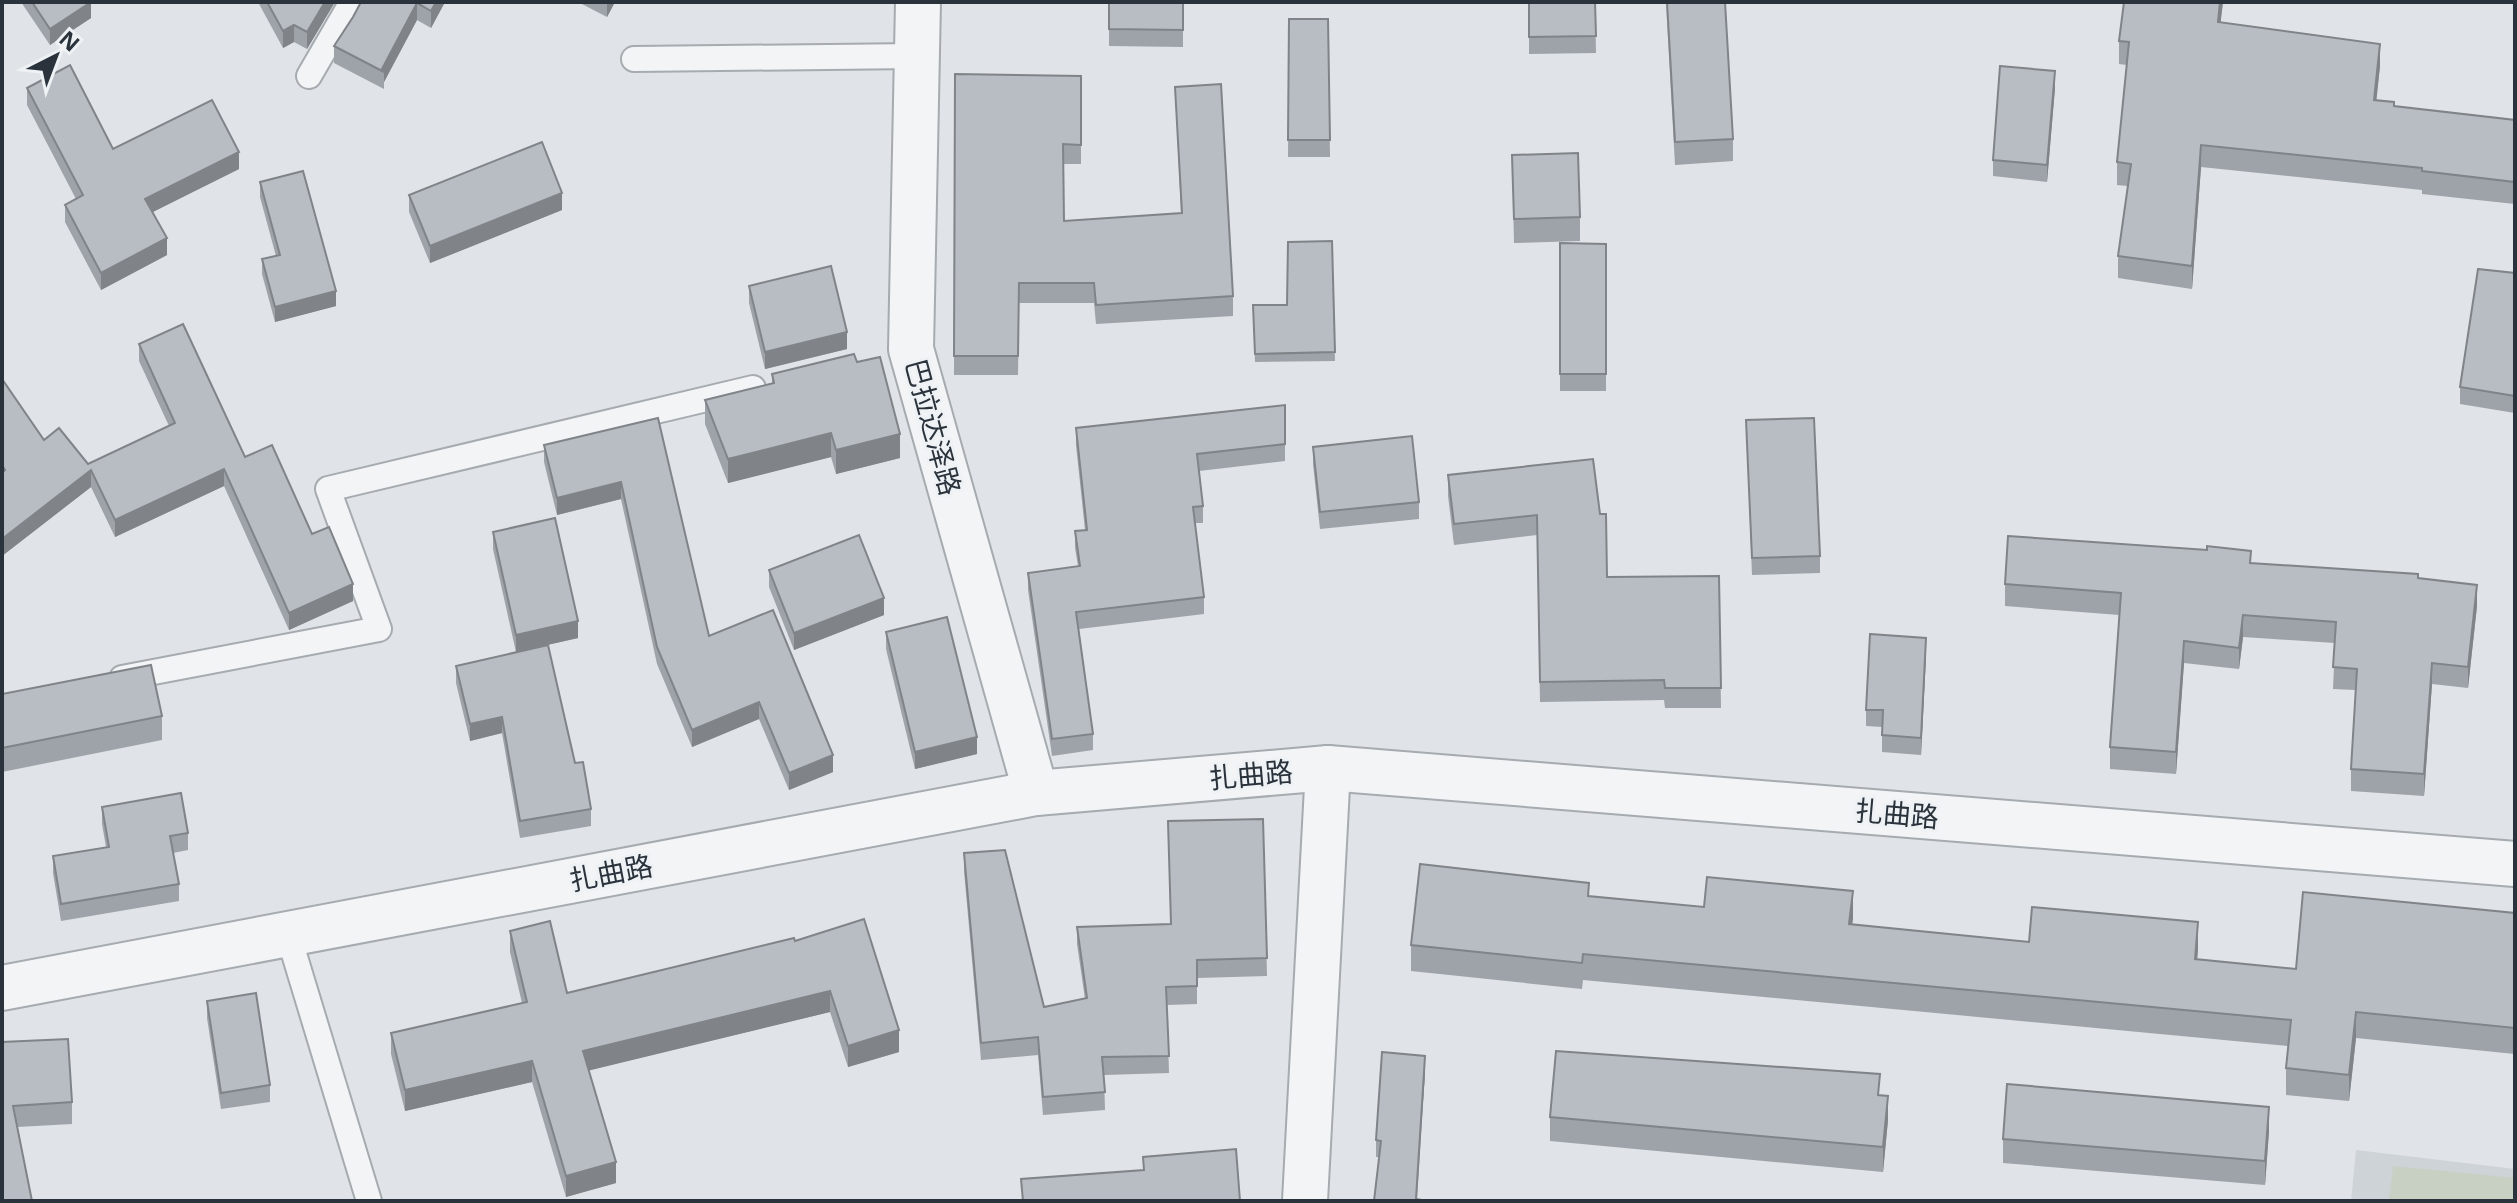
<svg xmlns="http://www.w3.org/2000/svg" width="2517" height="1203" font-family="'Noto Sans','Noto Sans SC',sans-serif">
	<style>
		.built { fill: #ced3d8 }
		.green { fill: #c7d0c2 }
		.lines { fill: none; stroke-linecap: round; stroke-linejoin: round }
		.service-casing { stroke: #a6abb0; stroke-width: 28 }
		.minor-casing { stroke: #a6abb0; stroke-width: 48 }
		.service { stroke: #f2f4f6; stroke-width: 24 }
		.minor { stroke: #f2f4f6; stroke-width: 44 }
		.wall { fill: #9da3a8 }
		.shaded-wall { fill: #808488 }
		.building { fill: #b7bdc3; stroke: #808488; stroke-width: 2 }
		.labels { text-anchor: middle; stroke-width: 6; stroke-linejoin: round; paint-order: stroke }
		.street-label { font-size: 28px; fill: #2a333c; stroke: #eff2f5 }
	</style>
	<rect width="100%" height="100%" fill="#e0e3e7"/>
	<!-- built -->
	<polygon class="built" points="2356,1150 2515,1169 2515,1201 2351,1201"/>
	<!-- green -->
	<polygon class="green" points="2393,1166 2515,1178 2515,1201 2389,1201"/>
	<g class="lines">
		<!-- service casing -->
		<g class="service-casing">
			<g id="service">
				<polyline points="634,59 917,56"/>
				<polyline points="309,76 352,2"/>
				<polyline points="122,678 379,629 328,489 753,388"/>
				<polyline points="288,934 369,1201"/>
			</g>
		</g>
		<!-- minor casing -->
		<g class="minor-casing">
			<g id="minor">
				<polyline points="918,2 911,349 1036,793"/>
				<polyline points="2,988 1036,793 1328,768 2515,864"/>
				<polyline points="1305,1201 1328,768"/>
			</g>
		</g>
		<!-- service -->
		<use href="#service" class="service"/>
		<!-- minor -->
		<use href="#minor" class="minor"/>
	</g>
	<!-- wall -->
	<g class="wall">
		<polygon points="21,2 91,2 91,18 50,45"/>
		<polygon points="258,2 335,2 307,49 294,42 283,48"/>
		<polygon points="361,2 445,2 431,28 417,20 384,82 384,89 334,63 334,46 353,17"/>
		<polygon points="578,2 615,2 607,17"/>
		<polygon points="1109,2 1183,2 1183,47 1109,46"/>
		<polygon points="1529,2 1595,2 1596,53 1529,54"/>
		<polygon points="1666,2 1725,2 1733,139 1733,161 1675,165"/>
		<polygon points="2124,2 2223,2 2220,23 2380,66 2376,100 2394,106 2515,120 2515,204 2422,194 2422,190 2201,167 2192,289 2118,278 2118,256 2128,186 2117,185 2117,162 2127,65 2119,64 2119,41"/>
		<polygon points="1289,19 1328,19 1330,157 1288,157"/>
		<polygon points="955,74 1081,76 1081,164 1063,164 1064,221 1181,213 1175,87 1233,296 1233,316 1096,324 1094,303 1019,303 1018,375 954,375"/>
		<polygon points="27,88 113,149 239,169 152,212 167,255 101,290 65,222 65,205 76,199 27,105"/>
		<polygon points="2055,88 2047,182 1993,176 1993,160"/>
		<polygon points="1512,155 1580,217 1580,241 1514,243"/>
		<polygon points="260,182 336,306 275,322 262,274 262,259 276,256 260,197"/>
		<polygon points="409,195 562,210 430,263 409,212"/>
		<polygon points="1332,241 1335,361 1255,362 1253,305 1287,305"/>
		<polygon points="1560,243 1606,244 1606,391 1560,391"/>
		<polygon points="2515,273 2515,413 2460,404 2460,387"/>
		<polygon points="749,286 847,349 765,369 749,303"/>
		<polygon points="139,344 245,457 312,534 353,601 289,630 224,486 115,537 91,487 2,556 2,379 44,440 88,464 169,426 139,361"/>
		<polygon points="857,362 900,458 836,474 831,457 728,483 705,424 705,400 772,383 772,374"/>
		<polygon points="1285,405 1285,461 1199,471 1203,506 1203,523 1195,523 1204,597 1204,614 1079,629 1093,734 1093,750 1052,756 1028,590 1028,573 1078,566 1075,548 1075,531 1085,530 1076,445 1076,428"/>
		<polygon points="658,418 709,636 833,772 789,790 759,719 692,747 657,664 621,499 557,515 544,462 544,445"/>
		<polygon points="1746,420 1820,556 1820,573 1752,575"/>
		<polygon points="1313,447 1419,502 1419,519 1320,529 1313,464"/>
		<polygon points="1593,459 1607,577 1719,576 1721,708 1665,708 1664,700 1540,702 1537,535 1454,545 1448,496 1448,475"/>
		<polygon points="493,532 578,638 516,652 493,549"/>
		<polygon points="2251,563 2418,578 2477,606 2468,688 2432,684 2424,796 2351,791 2351,769 2356,690 2333,689 2335,643 2243,637 2239,669 2184,663 2176,774 2110,769 2110,747 2119,615 2005,606 2005,584"/>
		<polygon points="769,570 884,615 794,650 769,587"/>
		<polygon points="886,632 977,754 915,769 886,649"/>
		<polygon points="1926,655 1921,755 1882,752 1882,727 1866,726 1866,710"/>
		<polygon points="456,666 575,763 591,809 591,826 520,838 502,733 470,741 456,683"/>
		<polygon points="2,694 162,716 162,740 2,772"/>
		<polygon points="102,807 188,833 188,850 173,853 179,884 179,901 61,921 53,873 53,856 106,847 102,824"/>
		<polygon points="1263,819 1267,976 1197,978 1197,1004 1167,1005 1169,1073 1104,1075 1105,1110 1043,1115 1038,1055 981,1060 964,871 964,853 1044,1007 1085,999 1077,944 1077,927 1171,924 1168,821"/>
		<polygon points="1589,896 1704,907 1853,918 1852,924 2029,942 2198,949 2197,959 2296,969 2515,913 2515,1054 2356,1038 2349,1101 2286,1095 2286,1068 2288,1046 1583,980 1582,989 1411,971 1411,945"/>
		<polygon points="510,931 567,993 795,941 899,1052 848,1067 830,1012 589,1070 616,1183 566,1197 532,1082 405,1111 391,1054 391,1033 522,1003 510,952"/>
		<polygon points="207,1001 270,1085 270,1102 221,1109 207,1018"/>
		<polygon points="2,1042 72,1102 72,1124 17,1127 2,1201"/>
		<polygon points="1425,1073 1417,1199 1374,1201 1379,1157 1376,1157 1376,1140"/>
		<polygon points="1880,1096 1888,1120 1883,1172 1550,1141 1550,1117"/>
		<polygon points="2269,1131 2265,1185 2003,1163 2003,1139"/>
	</g>
	<!-- shaded-wall -->
	<g class="shaded-wall">
		<polygon points="91,2 91,18 50,45 50,29"/>
		<polygon points="325,2 335,2 307,49 307,32"/>
		<polygon points="436,2 445,2 431,28 431,11"/>
		<polygon points="607,2 615,2 607,17"/>
		<polygon points="2220,2 2223,2 2218,45 2218,22"/>
		<polygon points="417,3 417,20 384,82 384,72 382,69"/>
		<polygon points="294,25 294,42 283,48 283,31"/>
		<polygon points="2380,44 2380,66 2374,123 2374,100"/>
		<polygon points="2055,71 2055,88 2047,182 2047,165"/>
		<polygon points="2201,145 2201,167 2192,289 2192,266"/>
		<polygon points="239,152 239,169 145,216 145,199"/>
		<polygon points="562,193 562,210 430,263 430,246"/>
		<polygon points="167,238 167,255 101,290 101,273"/>
		<polygon points="336,291 336,306 275,322 275,307"/>
		<polygon points="847,332 847,349 765,369 765,352"/>
		<polygon points="831,433 831,457 728,483 728,459"/>
		<polygon points="900,434 900,458 836,474 836,450"/>
		<polygon points="224,469 224,486 115,537 115,520"/>
		<polygon points="91,470 91,487 2,556 2,539"/>
		<polygon points="621,482 621,499 557,515 557,498"/>
		<polygon points="353,584 353,601 289,630 289,613"/>
		<polygon points="2477,585 2477,606 2468,688 2468,667"/>
		<polygon points="884,598 884,615 794,650 794,633"/>
		<polygon points="2243,615 2243,637 2239,669 2239,648"/>
		<polygon points="578,621 578,638 516,652 516,635"/>
		<polygon points="1926,638 1926,655 1921,755 1921,738"/>
		<polygon points="2184,641 2184,663 2176,774 2176,752"/>
		<polygon points="2432,663 2432,684 2424,796 2424,774"/>
		<polygon points="759,702 759,719 692,747 692,730"/>
		<polygon points="502,717 502,733 470,741 470,724"/>
		<polygon points="977,737 977,754 915,769 915,752"/>
		<polygon points="833,755 833,772 789,790 789,773"/>
		<polygon points="1853,891 1853,918 1849,950 1849,924"/>
		<polygon points="2198,922 2198,949 2195,986 2195,959"/>
		<polygon points="830,991 830,1012 583,1072 583,1051"/>
		<polygon points="2356,1012 2356,1038 2349,1101 2349,1075"/>
		<polygon points="899,1030 899,1052 848,1067 848,1046"/>
		<polygon points="1425,1056 1425,1073 1416,1201"/>
		<polygon points="532,1061 532,1082 405,1111 405,1090"/>
		<polygon points="1888,1096 1888,1120 1883,1172 1883,1147"/>
		<polygon points="2269,1107 2269,1131 2265,1185 2265,1161"/>
		<polygon points="616,1162 616,1183 566,1197 566,1176"/>
	</g>
	<!-- building -->
	<g class="building">
		<polygon points="32,2 91,2 50,29"/>
		<polygon points="267,2 325,2 307,32 294,25 283,31"/>
		<polygon points="361,2 436,2 431,11 417,3 382,69 384,72 334,46 353,17"/>
		<polygon points="1109,2 1183,2 1183,30 1109,29"/>
		<polygon points="1529,2 1595,2 1596,36 1529,37"/>
		<polygon points="1667,2 1725,2 1733,139 1675,142"/>
		<polygon points="2124,2 2220,2 2218,22 2380,44 2374,100 2394,102 2394,106 2515,120 2515,182 2422,171 2422,168 2201,145 2192,266 2118,256 2131,164 2117,162 2129,42 2119,41"/>
		<polygon points="1289,19 1328,19 1330,140 1288,140"/>
		<polygon points="70,65 113,149 212,100 239,152 145,199 167,238 101,273 65,205 83,195 27,88"/>
		<polygon points="2000,66 2055,71 2047,165 1993,160"/>
		<polygon points="955,74 1081,76 1081,145 1063,144 1064,221 1182,213 1175,87 1221,84 1233,296 1096,305 1094,283 1019,283 1018,356 954,356"/>
		<polygon points="542,142 562,193 430,246 409,195"/>
		<polygon points="1578,153 1580,217 1514,219 1512,155"/>
		<polygon points="303,171 336,291 275,307 262,259 280,255 260,182"/>
		<polygon points="1332,241 1335,352 1255,354 1253,305 1287,305 1288,242"/>
		<polygon points="1560,243 1606,244 1606,374 1560,374"/>
		<polygon points="831,266 847,332 765,352 749,286"/>
		<polygon points="2478,269 2515,273 2515,396 2460,387"/>
		<polygon points="183,324 245,457 272,445 312,534 329,527 353,584 289,613 224,469 115,520 91,470 2,539 2,473 5,470 2,465 2,379 44,440 59,428 88,464 175,423 139,344"/>
		<polygon points="854,354 857,362 880,357 900,434 836,450 831,433 728,459 705,400 774,383 772,374"/>
		<polygon points="1285,405 1285,444 1197,454 1203,506 1193,507 1204,597 1076,612 1093,734 1052,739 1028,573 1080,566 1075,531 1087,530 1076,428"/>
		<polygon points="658,418 709,636 773,610 833,755 789,773 759,702 692,730 657,647 621,482 557,498 544,445"/>
		<polygon points="1814,418 1820,556 1752,558 1746,420"/>
		<polygon points="1412,436 1419,502 1320,512 1313,447"/>
		<polygon points="1593,459 1600,514 1606,514 1607,577 1719,576 1721,688 1665,688 1664,680 1540,682 1537,515 1454,524 1448,475"/>
		<polygon points="555,518 578,621 516,635 493,532"/>
		<polygon points="859,535 884,598 794,633 769,570"/>
		<polygon points="2008,536 2207,550 2207,546 2251,551 2250,563 2418,574 2418,578 2477,585 2468,667 2432,663 2424,774 2351,769 2357,669 2333,667 2336,622 2243,615 2239,648 2184,641 2176,752 2110,747 2121,593 2005,584"/>
		<polygon points="947,617 977,737 915,752 886,632"/>
		<polygon points="1870,634 1926,638 1921,738 1882,735 1883,710 1866,710"/>
		<polygon points="548,645 575,763 583,762 591,809 520,821 502,717 470,724 456,666"/>
		<polygon points="151,665 162,716 2,748 2,694"/>
		<polygon points="181,793 188,833 170,836 179,884 61,904 53,856 109,847 102,807"/>
		<polygon points="1263,819 1267,958 1197,960 1197,986 1166,987 1169,1056 1102,1057 1105,1092 1043,1097 1038,1037 981,1043 964,853 1005,850 1044,1007 1087,998 1077,927 1171,924 1168,821"/>
		<polygon points="1420,864 1589,883 1588,896 1704,907 1707,877 1853,891 1849,924 2029,942 2032,907 2198,922 2195,959 2296,969 2303,892 2515,913 2515,1028 2356,1012 2349,1075 2286,1068 2291,1020 1583,954 1582,963 1411,945"/>
		<polygon points="864,919 899,1030 848,1046 830,991 583,1051 616,1162 566,1176 532,1061 405,1090 391,1033 527,1002 510,931 550,921 567,993 794,938 795,941"/>
		<polygon points="256,993 270,1085 221,1093 207,1001"/>
		<polygon points="68,1039 72,1102 13,1106 32,1201 2,1201 2,1042"/>
		<polygon points="1556,1051 1880,1074 1878,1095 1888,1096 1883,1147 1550,1117"/>
		<polygon points="1382,1052 1425,1056 1416,1199 1427,1201 1374,1201 1381,1141 1376,1140"/>
		<polygon points="2007,1084 2269,1107 2265,1161 2003,1139"/>
		<polygon points="1236,1149 1240,1201 1023,1201 1021,1179 1144,1170 1143,1157"/>
	</g>
	<g class="labels">
		<!-- street labels -->
		<g class="street-label">
			<text transform="translate(933 427) rotate(75)" y="10">巴拉达泽路</text>
			<text transform="translate(1251 775) rotate(-5)" y="10">扎曲路</text>
			<text transform="translate(1897 814) rotate(5)" y="10">扎曲路</text>
			<text transform="translate(611 873) rotate(-11)" y="10">扎曲路</text>
		</g>
	</g>
	<!-- border -->
	<rect width="2517" height="1203" fill="none" stroke="#2a333c" stroke-width="8"/>
	<!-- north arrow -->
	<g transform="translate(56 56) rotate(42)" stroke="#eff2f5" stroke-width="6" paint-order="stroke">
	<path d="M0-6L14 30L0 20L-14 30Z" fill="#2a333c"/>
	<text y="-12" font-size="22" font-weight="bold" text-anchor="middle" fill="#2a333c">N</text>
	</g>
</svg>
